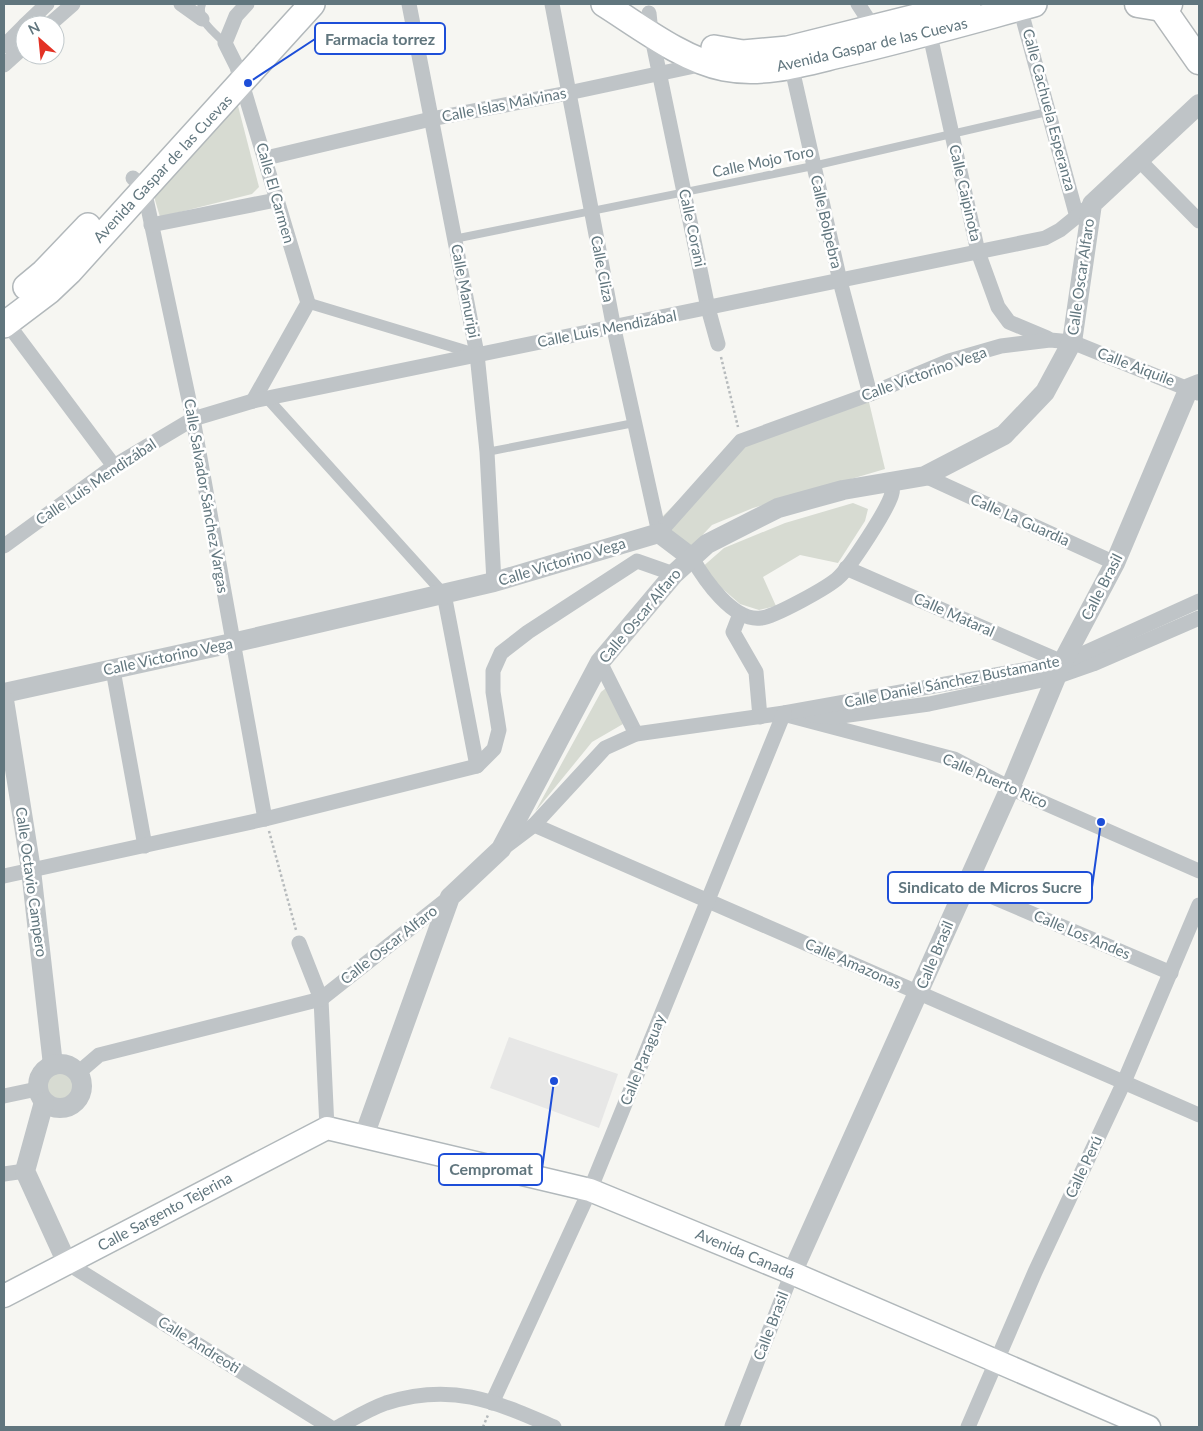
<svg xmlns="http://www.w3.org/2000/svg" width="1203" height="1431" font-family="Lato,sans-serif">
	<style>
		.built { fill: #e7e7e6 }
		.green { fill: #d7dbd2 }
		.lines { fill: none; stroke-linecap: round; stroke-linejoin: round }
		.secondary-casing { stroke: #b1b8bb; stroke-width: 25 }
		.primary-casing { stroke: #b2b8bb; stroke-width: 28 }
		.trunk-casing { stroke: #b2b7b9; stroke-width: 29 }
		.path { stroke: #b7bbbd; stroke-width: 2.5; stroke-dasharray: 2.5 2.5; stroke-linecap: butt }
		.service { stroke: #bfc4c7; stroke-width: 8 }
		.pedestrian { stroke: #bfc4c7; stroke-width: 11 }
		.minor { stroke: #bfc4c7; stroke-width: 15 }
		.tertiary { stroke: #bfc4c7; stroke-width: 20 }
		.secondary { stroke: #fff; stroke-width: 22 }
		.primary { stroke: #fff; stroke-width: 25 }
		.trunk { stroke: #fff; stroke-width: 26 }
		.labels { text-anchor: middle; stroke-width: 5; stroke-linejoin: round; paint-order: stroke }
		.street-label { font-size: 15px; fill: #61767e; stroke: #fff }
		.leader { fill: none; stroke: #1d4ed8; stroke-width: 2 }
		.callout-dot { fill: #1d4ed8; stroke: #fff; stroke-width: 2 }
		.callout { fill: #fff; stroke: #1d4ed8; stroke-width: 2 }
		.callout-label { font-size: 16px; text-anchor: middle; font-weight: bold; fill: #61767e }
	</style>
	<rect width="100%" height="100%" fill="#f6f6f2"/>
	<!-- built -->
	<polygon class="built" points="509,1037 618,1074 599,1128 490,1088"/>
	<!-- green -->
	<g class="green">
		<polygon points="237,102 259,187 252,194 160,217 153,193"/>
		<polygon points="868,398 885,469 753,508 712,525 691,547 678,549 660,519 721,458 746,441"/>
		<polygon points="853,503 868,509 865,521 838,563 800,555 763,577 776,606 759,610 740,604 700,569 724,548 785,523"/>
		<polygon points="606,688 623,724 592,742 535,812 601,692"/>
		<circle cx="60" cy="1086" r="13"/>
	</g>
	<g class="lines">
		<!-- secondary casing -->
		<g class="secondary-casing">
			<polyline id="secondary" points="4,1296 327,1128 590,1190 792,1273 1149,1427"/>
		</g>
		<!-- primary casing -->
		<g class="primary-casing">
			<g id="primary">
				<path d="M 604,4 C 639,26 683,60 724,68 C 764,76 805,63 843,54 C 908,39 971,21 1034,4"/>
				<polyline points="714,48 743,53 788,49 968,4"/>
				<polyline points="26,287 44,272 88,226"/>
				<polyline points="4,325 49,291 69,272 312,4"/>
			</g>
		</g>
		<!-- trunk casing -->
		<g class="trunk-casing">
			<g id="trunk">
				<polyline points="1138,4 1162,8 1169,4"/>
				<polyline points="1162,8 1199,61"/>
			</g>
		</g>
		<!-- path -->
		<g class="path">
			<polyline points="721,357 738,427"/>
			<polyline points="269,831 296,930"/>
			<polyline points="483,1427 488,1415"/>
		</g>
		<!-- service -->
		<g class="service">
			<path d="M 202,4 C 196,20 215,33 225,43"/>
			<polyline points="454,239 813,166 1047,112"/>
			<polyline points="487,452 634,423"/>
		</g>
		<!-- pedestrian -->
		<g class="pedestrian">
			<polyline points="308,303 477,354"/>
			<polyline points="267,398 444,594"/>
		</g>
		<!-- minor -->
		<g class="minor">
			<polyline points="181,4 202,19"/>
			<polyline points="247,4 236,16 225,43 237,67 308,303 253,401"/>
			<polyline points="409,4 477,354 487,452 494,582"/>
			<polyline points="552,4 614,329 659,533"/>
			<polyline points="858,4 877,33"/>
			<polyline points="1019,4 1077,217"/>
			<polyline points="649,13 651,33 708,308 718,344"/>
			<polyline points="25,25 47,4"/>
			<polyline points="49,25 73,4"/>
			<polyline points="928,26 978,252 998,307 1009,322 1047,338"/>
			<polyline points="4,46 25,25"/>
			<polyline points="790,60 840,281 870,394"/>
			<polyline points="4,65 25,46"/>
			<polyline points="266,158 431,119 568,93 704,64"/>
			<polyline points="1138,159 1199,221"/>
			<polyline points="133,178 144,189 193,419 265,819"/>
			<polyline points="151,225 276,200"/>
			<polyline points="4,319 114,466"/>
			<polyline points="925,476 1115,563"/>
			<polyline points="659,533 741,441 870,394 949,361 1001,346 1050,340 1072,342 1198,393"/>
			<polyline points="4,546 114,466 193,419 253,401 1045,238 1060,230 1092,204"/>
			<path d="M 692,558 C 704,579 733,622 761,618 C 774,617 829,587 839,577 C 850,567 889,508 892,493 C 893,490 892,485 892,482"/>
			<polyline points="846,568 1062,662"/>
			<polyline points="444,594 477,766"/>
			<polyline points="740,614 733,632 756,672 760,717"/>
			<polyline points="600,662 636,734"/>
			<polyline points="113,670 145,846"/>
			<polyline points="787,715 954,759 1010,788 1199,871"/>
			<polyline points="812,715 834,717 929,704 1056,677 1093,664 1199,618"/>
			<polyline points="534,825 1199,1115"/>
			<polyline points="502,849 534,825 605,748 636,734 784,713 1062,663 1199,601"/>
			<polyline points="4,876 265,819 477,766 494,749 499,730 493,692 493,671 501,653 528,632 637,561 674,574"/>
			<polyline points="965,885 1171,973"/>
			<polyline points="299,943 321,999 327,1128"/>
			<polyline points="78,1073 99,1055 321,999 450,897"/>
			<polyline points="4,1096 37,1089"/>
			<polyline points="4,1174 25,1171"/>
			<polyline points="67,1263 330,1427"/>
			<polyline points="492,1403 590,1190 784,713"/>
			<polyline points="732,1426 792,1273"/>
			<path d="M 338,1427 C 353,1419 369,1409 386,1403 C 452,1382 494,1401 554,1427"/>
			<polyline points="968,1427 1035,1272 1124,1082 1199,905"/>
		</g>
		<!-- tertiary -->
		<g class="tertiary">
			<polyline points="4,693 232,643 494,582 659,533 692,558"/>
			<polyline points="4,700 31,870 53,1065"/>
			<circle cx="60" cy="1086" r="22"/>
			<polyline points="44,1102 25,1171 67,1263"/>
			<polyline points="364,1136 450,897 501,849 600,662 674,574 707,544 778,508 843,490 925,476 1004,435 1045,392 1072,342 1092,204 1199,104"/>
			<polyline points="792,1273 1010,788 1062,663 1115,563 1189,388 1199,384"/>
		</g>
		<!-- secondary -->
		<use href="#secondary" class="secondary"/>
		<!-- primary -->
		<use href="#primary" class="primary"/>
		<!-- trunk -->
		<use href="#trunk" class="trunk"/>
	</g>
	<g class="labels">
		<!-- street labels -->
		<g class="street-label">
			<text transform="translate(872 45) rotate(-13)" y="5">Avenida Gaspar de las Cuevas</text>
			<text transform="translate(504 105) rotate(-11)" y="5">Calle Islas Malvinas</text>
			<text transform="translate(1049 110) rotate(75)" y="5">Calle Cachuela Esperanza</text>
			<text transform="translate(763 162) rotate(-12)" y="5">Calle Mojo Toro</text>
			<text transform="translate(163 169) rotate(-47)" y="5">Avenida Gaspar de las Cuevas</text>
			<text transform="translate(275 193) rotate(74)" y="5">Calle El Carmen</text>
			<text transform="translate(965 193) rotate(77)" y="5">Calle Caipinota</text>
			<text transform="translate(826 222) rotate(77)" y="5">Calle Bolpebra</text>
			<text transform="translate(692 228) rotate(78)" y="5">Calle Corani</text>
			<text transform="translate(602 269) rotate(79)" y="5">Calle Cliza</text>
			<text transform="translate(1081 277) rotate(-82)" y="5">Calle Oscar Alfaro</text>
			<text transform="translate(465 291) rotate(79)" y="5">Calle Manuripi</text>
			<text transform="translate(607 329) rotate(-11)" y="5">Calle Luis Mendizábal</text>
			<text transform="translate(1136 367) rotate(21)" y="5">Calle Aiquile</text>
			<text transform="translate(924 374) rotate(-20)" y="5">Calle Victorino Vega</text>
			<text transform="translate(96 482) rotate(-34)" y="5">Calle Luis Mendizábal</text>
			<text transform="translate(206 496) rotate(80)" y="5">Calle Salvador Sánchez Vargas</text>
			<text transform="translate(1020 520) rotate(24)" y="5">Calle La Guardia</text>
			<text transform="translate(562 562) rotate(-17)" y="5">Calle Victorino Vega</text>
			<text transform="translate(1102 587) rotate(-63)" y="5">Calle Brasil</text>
			<text transform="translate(954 615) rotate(24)" y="5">Calle Mataral</text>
			<text transform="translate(640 616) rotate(-50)" y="5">Calle Oscar Alfaro</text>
			<text transform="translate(168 657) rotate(-12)" y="5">Calle Victorino Vega</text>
			<text transform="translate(952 682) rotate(-11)" y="5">Calle Daniel Sánchez Bustamante</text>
			<text transform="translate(995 781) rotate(24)" y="5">Calle Puerto Rico</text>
			<text transform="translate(31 882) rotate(82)" y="5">Calle Octavio Campero</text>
			<text transform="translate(1082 935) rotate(23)" y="5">Calle Los Andes</text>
			<text transform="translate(389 945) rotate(-38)" y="5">Calle Oscar Alfaro</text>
			<text transform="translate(935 955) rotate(-67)" y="5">Calle Brasil</text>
			<text transform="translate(853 964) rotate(24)" y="5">Calle Amazonas</text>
			<text transform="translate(643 1060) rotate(-68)" y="5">Calle Paraguay</text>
			<text transform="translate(1084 1167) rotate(-65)" y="5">Calle Perú</text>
			<text transform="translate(165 1212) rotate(-28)" y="5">Calle Sargento Tejerina</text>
			<text transform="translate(745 1254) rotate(23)" y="5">Avenida Canadá</text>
			<text transform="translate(771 1326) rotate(-69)" y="5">Calle Brasil</text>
			<text transform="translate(199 1345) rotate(32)" y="5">Calle Andreoti</text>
		</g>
	</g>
	<!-- callouts -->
	<path class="leader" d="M248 83L315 39M1101 822L1092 887M554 1081L542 1169"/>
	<g class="callout-dot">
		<circle cx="248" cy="83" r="5"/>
		<circle cx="1101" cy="822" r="5"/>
		<circle cx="554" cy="1081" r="5"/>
	</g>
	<g class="callout">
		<rect x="315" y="23" width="130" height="31" rx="5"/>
		<rect x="888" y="872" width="204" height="31" rx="5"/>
		<rect x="439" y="1154" width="103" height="31" rx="5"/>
	</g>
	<g class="callout-label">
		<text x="380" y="45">Farmacia torrez</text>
		<text x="990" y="893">Sindicato de Micros Sucre</text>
		<text x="491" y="1175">Cempromat</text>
	</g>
	<!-- border -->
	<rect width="1203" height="1431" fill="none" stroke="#61767e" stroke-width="10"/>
	<!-- north arrow -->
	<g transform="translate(40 40) rotate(333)"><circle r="24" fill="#ffffff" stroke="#c0c8cb"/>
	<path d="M0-4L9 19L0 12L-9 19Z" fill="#e33225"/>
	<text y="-8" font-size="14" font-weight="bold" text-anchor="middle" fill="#61767e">N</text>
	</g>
</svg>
